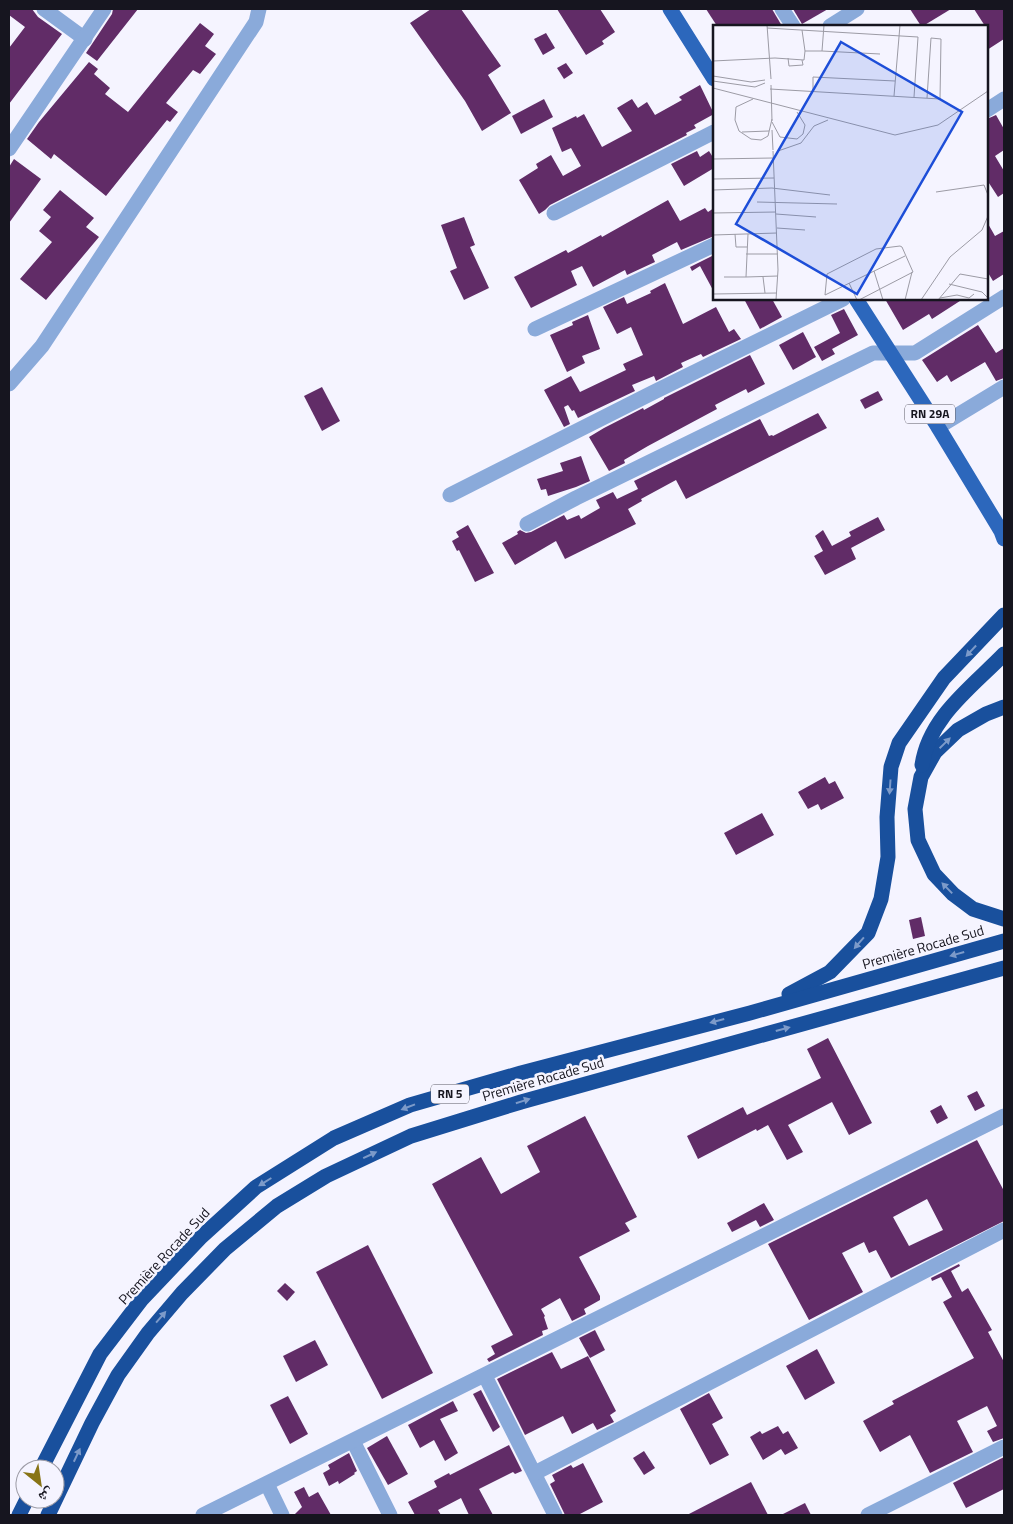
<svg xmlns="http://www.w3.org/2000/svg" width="1013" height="1524" font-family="'Titillium Web','Noto Naskh Arabic',sans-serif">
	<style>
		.building { fill: #612c67; fill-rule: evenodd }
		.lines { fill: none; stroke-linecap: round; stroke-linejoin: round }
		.minor { stroke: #8aaada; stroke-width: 15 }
		.major { stroke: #2c67bc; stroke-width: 15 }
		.highway { stroke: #19509d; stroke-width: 15 }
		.oneway { fill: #7c9ac9 }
		.labels { text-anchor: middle; stroke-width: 5; stroke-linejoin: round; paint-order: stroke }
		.shield { fill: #f5f4ff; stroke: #595862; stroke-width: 1 }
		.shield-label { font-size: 12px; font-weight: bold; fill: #16151f }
		.street-label { font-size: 14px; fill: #16151f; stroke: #f5f4ff }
		.inset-road { fill: none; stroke: #9c9ba5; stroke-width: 1 }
		.view { fill: #1d4ed8; fill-opacity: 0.15; stroke: #1d4ed8; stroke-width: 2.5 }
		.inset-edge { fill: none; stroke: #16151f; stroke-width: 2.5 }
	</style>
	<rect width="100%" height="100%" fill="#f5f4ff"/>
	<!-- building -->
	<g class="building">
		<polygon points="9,9 32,9 38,17 62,34 9,104 9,48 25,27 9,15"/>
		<polygon points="113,9 138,9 97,61 86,53 112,14"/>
		<polygon points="431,9 461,9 501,66 488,75 511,113 482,131 465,101 410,23"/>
		<polygon points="557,9 600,9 615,32 602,41 604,44 586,55"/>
		<polygon points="706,9 772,9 782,26 717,26"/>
		<polygon points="793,9 828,9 802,24"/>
		<polygon points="910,9 951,9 923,26 921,26"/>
		<polygon points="974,9 1004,9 1004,39 987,50 987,26 985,26"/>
		<polygon points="200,23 214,34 205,46 216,54 200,74 193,70 166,103 178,112 170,122 167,120 106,196 54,154 51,159 27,139 39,122 89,62 98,69 94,74 110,88 105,94 128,112"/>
		<polygon points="546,33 555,48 543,55 534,39"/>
		<polygon points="566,63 573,73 564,79 557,68"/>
		<polygon points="700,85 714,114 694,125 696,128 686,133 687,135 550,205 545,210 539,214 519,180 538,168 536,164 551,155 563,176 581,166 571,148 562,152 552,128 576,116 577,118 584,114 602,147 632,131 617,108 632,99 638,108 647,102 655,115 682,100 679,97"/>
		<polygon points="544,99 553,117 521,134 512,116"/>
		<polygon points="996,115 1004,129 1004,150 995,156 1004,171 1004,193 998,197 987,180 987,119"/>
		<polygon points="697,151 700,157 709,151 714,159 714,168 684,186 671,164"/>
		<polygon points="14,159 41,179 9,223 9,167"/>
		<polygon points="60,190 94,218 86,227 99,237 46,300 20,279 52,242 39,231 51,217 43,210"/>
		<polygon points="668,200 680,221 705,208 708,212 714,208 714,236 681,250 677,242 652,255 655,262 627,275 625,270 593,287 582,266 571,271 577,285 531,308 514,277 566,250 568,253 601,235 602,237"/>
		<polygon points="464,217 475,245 470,247 489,288 464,300 450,271 457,268 441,225"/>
		<polygon points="987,222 995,236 1004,231 1004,274 993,281 987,271"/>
		<polygon points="712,256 714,260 714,292 700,266 692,271 690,267"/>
		<polygon points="665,283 683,324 716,307 729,332 734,329 741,339 703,357 701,354 681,363 683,367 656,381 654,376 632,385 635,391 578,418 574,410 572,411 568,405 564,407 570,424 564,427 544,390 571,376 580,392 626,370 623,364 643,355 631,327 617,334 603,307 624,297 627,304 651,293 650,291"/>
		<polygon points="744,299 772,299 782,317 760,329"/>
		<polygon points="885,299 963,299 932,319 929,314 903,330"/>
		<polygon points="844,309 858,335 832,349 835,354 822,361 814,347 840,333 831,315"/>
		<polygon points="588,315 600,349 582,356 585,363 567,372 550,335 573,325 572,322"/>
		<polygon points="978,325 996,353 1004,348 1004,378 996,381 985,362 951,382 947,375 937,382 922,360"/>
		<polygon points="803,332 816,357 793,370 779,345"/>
		<polygon points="750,355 765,384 748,393 746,389 715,405 717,409 648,446 624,460 625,463 609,471 589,437 604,428 643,408 644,410 664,399 664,398"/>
		<polygon points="322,387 340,421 322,431 304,396"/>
		<polygon points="878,391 883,400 865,409 860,400"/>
		<polygon points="818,413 827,428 686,499 676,480 641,499 642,501 628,509 636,524 565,559 556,541 515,565 502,543 518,534 517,532 520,530 526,533 531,532 564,515 567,520 579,515 581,519 600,508 596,500 613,492 617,499 638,489 634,481 760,419 769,436 772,435 773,436"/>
		<polygon points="581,456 590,481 576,487 548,496 546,489 541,490 537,479 563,471 560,463"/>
		<polygon points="878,517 885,530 851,548 856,559 825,575 814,556 823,551 815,536 823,530 832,546 851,536 849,532"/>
		<polygon points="468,525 494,573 475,582 459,550 457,551 452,541 459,537 456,532"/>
		<polygon points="825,777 829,784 835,781 844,798 821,810 818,804 808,809 798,792"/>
		<polygon points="762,813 774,835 736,855 724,833"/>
		<polygon points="921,917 925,936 913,939 909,920"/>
		<polygon points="828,1038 872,1123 849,1135 832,1102 788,1125 803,1152 787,1160 768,1125 757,1131 756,1129 698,1159 687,1136 743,1107 747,1115 821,1078 807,1049"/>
		<polygon points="977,1091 985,1106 975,1111 967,1096"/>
		<polygon points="941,1105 948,1118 937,1124 930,1111"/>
		<polygon points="585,1116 637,1217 625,1223 630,1231 579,1257 600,1296 600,1300 584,1309 586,1314 572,1321 560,1298 541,1309 545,1316 544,1317 548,1329 542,1331 543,1335 489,1362 487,1359 495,1354 491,1346 513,1335 432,1184 481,1157 501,1194 540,1172 527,1146"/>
		<path d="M 977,1140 L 1004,1191 L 1004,1221 L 891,1278 L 876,1250 L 869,1253 L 864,1242 L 842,1253 L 863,1292 L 809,1320 L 768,1244 ZM 927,1199 L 943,1230 L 909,1246 L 893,1217 Z"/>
		<polygon points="764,1203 774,1220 760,1227 756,1220 732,1232 727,1223"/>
		<polygon points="368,1245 433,1373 382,1399 316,1272"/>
		<polygon points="959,1264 960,1266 951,1271 962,1292 968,1288 992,1330 988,1332 1004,1362 1004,1438 993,1442 987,1431 997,1426 987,1406 957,1421 973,1452 930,1473 910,1435 880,1452 863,1421 894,1404 892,1401 974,1358 943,1302 952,1297 941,1277 932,1281 931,1278"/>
		<polygon points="285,1283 295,1292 287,1301 277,1291"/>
		<polygon points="595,1330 605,1350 590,1358 579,1338"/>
		<polygon points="315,1340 328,1365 296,1382 283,1356"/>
		<polygon points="817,1349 835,1383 805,1400 786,1366"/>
		<polygon points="552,1352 561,1369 588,1356 616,1411 610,1415 614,1422 597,1430 593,1423 572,1434 563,1416 525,1435 497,1379"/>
		<polygon points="481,1390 500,1427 493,1432 473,1394"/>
		<polygon points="709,1393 723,1418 712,1424 729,1455 710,1465 680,1409"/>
		<polygon points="288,1396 308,1434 290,1444 270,1405"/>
		<polygon points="453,1401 458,1411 440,1419 458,1453 445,1461 434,1440 420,1448 408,1425"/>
		<polygon points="778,1426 783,1434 788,1431 798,1448 785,1455 781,1449 763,1460 750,1437 760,1431 762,1434"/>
		<polygon points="387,1436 408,1474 388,1485 367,1448"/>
		<polygon points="509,1445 522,1471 515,1474 513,1472 479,1489 493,1515 469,1515 461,1498 438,1510 441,1515 415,1515 408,1502 437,1487 434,1481 449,1473 450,1475"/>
		<polygon points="644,1451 655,1468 644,1475 633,1458"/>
		<polygon points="349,1453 357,1471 354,1473 355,1474 339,1484 338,1481 329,1486 323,1473 330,1469 328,1465"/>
		<polygon points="1004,1457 1004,1489 966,1508 953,1483"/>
		<polygon points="583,1463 603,1502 578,1515 565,1515 550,1484 555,1481 552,1475 571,1465 573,1468"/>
		<polygon points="751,1482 768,1515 687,1515"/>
		<polygon points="304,1487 309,1497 318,1492 331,1515 294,1515 302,1507 294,1492"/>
		<polygon points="805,1503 811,1515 781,1515"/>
	</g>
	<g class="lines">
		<!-- minor -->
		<g class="minor">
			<polyline points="44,9 85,39"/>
			<polyline points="782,9 793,26"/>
			<polyline points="830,26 857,9"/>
			<polyline points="987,110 1004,99"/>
			<polyline points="9,149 104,9"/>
			<polyline points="554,213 714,132"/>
			<polyline points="535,329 714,245"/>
			<polyline points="9,384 42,346 256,22 259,9"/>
			<polyline points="938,427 1004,387"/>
			<polyline points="450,495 652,393 843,299"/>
			<polyline points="527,524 576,498 873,353 915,353 1004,297"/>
			<polyline points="485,1376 555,1515"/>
			<polyline points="353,1441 390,1515"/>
			<polyline points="535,1473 1004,1230"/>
			<polyline points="267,1484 282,1515"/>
			<polyline points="203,1515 1004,1116"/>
			<polyline points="868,1515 1004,1447"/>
		</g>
		<!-- major -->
		<g class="major">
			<polyline points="670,9 714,79"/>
			<polyline points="856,299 938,427 1001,531 1004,539"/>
		</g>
		<!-- highway -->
		<g class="highway">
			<polyline points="1004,707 986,714 958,730 935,752 921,777 915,809 918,840 934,874 953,894 973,909 1004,919"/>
			<path d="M 922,765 C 929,717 972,687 1004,654"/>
			<polyline points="789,994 830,972 868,933 881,899 888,857 887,817 891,767 899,743 944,678 1004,615"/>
			<polyline points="41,1469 100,1354 142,1299 200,1238 256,1187 334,1138 410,1105 521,1073 750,1013 1004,941"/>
			<polyline points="19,1515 27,1499"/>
			<polyline points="48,1515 92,1423 118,1375 148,1333 182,1293 225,1249 277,1206 326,1176 411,1136 521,1102 1004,968"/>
		</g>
	</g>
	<!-- one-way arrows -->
	<defs><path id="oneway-solid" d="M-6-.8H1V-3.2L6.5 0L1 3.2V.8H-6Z" transform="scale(1.25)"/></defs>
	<g class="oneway">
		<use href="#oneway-solid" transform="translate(971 651) rotate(133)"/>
		<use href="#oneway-solid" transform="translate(945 743) rotate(-44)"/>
		<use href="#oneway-solid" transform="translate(890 787) rotate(94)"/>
		<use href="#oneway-solid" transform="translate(947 888) rotate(-134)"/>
		<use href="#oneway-solid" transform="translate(859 943) rotate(131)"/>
		<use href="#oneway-solid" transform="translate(957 954) rotate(164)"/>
		<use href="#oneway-solid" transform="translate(717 1021) rotate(165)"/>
		<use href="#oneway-solid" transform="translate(783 1029) rotate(-15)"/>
		<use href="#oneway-solid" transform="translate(523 1101) rotate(-17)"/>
		<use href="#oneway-solid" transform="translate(408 1107) rotate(159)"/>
		<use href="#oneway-solid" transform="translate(370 1155) rotate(-25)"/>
		<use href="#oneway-solid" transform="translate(265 1182) rotate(148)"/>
		<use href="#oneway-solid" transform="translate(161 1317) rotate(-49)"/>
		<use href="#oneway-solid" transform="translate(77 1455) rotate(-65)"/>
	</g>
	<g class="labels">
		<!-- shield labels -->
		<g class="shield">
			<rect x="905" y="404.5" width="50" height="19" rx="4"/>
			<rect x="431" y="1084.5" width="38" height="19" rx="4"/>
		</g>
		<g class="shield-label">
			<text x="930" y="418">RN 29A</text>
			<text x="450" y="1098">RN 5</text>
		</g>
		<!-- street labels -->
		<g class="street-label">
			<text transform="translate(923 947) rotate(-16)" y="5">Première Rocade Sud</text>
			<text transform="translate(543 1079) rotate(-16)" y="5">Première Rocade Sud</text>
			<text transform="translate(164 1256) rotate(-47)" y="5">Première Rocade Sud</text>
		</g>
	</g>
	<!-- overview -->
	<g transform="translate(713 25)">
		<rect width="275" height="275" fill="#f5f4ff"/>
		<path class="inset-road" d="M 54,0 L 58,54M 111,0 L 109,26 L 167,29M 54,3 L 205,12 L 201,72M 89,5 L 92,26M 75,33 L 76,41 L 90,40 L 89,35M 0,36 L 62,33 L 91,35 L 92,26 L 109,26M 0,51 L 38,57 L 52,55M 0,56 L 42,62 L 52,58M 58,60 L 59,96M 0,63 L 182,110 L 225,100 L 275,66M 57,64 L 227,74 L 228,14 L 218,13 L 214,73M 100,66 L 100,52 L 182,56M 181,71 L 187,0M 40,74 L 23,82 L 22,95 L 26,106 L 38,114 L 48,115 L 55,111 L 59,94M 59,97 L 67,112 L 84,114 L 90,109 L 92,100 L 84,87M 59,105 L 60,125M 29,107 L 56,106M 60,126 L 65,245 L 63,275M 65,126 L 88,118 L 101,101 L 115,95M 0,134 L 60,133M 0,154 L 61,153M 0,165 L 59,163 L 117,170M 223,167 L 271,160 L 275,170M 44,177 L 124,179M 0,188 L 63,187M 63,189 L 103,192M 64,203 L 92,205M 22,209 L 23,222 L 34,222M 0,210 L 64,208M 33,229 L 65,229M 161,246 L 170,275M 11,252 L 33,252 L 35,209M 33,252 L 65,251M 50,252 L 52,268M 136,258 L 144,275M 236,259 L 269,267 L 275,273M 0,269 L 64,268M 227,273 L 244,270 L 256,273 L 261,269M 146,275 L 200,247 L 189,222 L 187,221 L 163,224 L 114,249 L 112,270 L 192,231M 192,275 L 199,247M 208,275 L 237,232 L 269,205 L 275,191M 225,275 L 247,249 L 275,254"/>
		<path class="view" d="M 128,17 L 249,87 L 144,269 L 23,199 Z"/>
		<rect width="275" height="275" class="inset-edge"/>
	</g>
	<!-- border -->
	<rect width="1013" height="1524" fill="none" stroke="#16151f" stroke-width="20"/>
	<!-- north arrow -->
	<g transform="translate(40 1484) rotate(150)"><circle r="24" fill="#f5f4ff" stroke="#9c9ba5"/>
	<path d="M0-4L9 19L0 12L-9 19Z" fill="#887416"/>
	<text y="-8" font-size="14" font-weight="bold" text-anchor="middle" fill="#16151f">ش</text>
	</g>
</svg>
